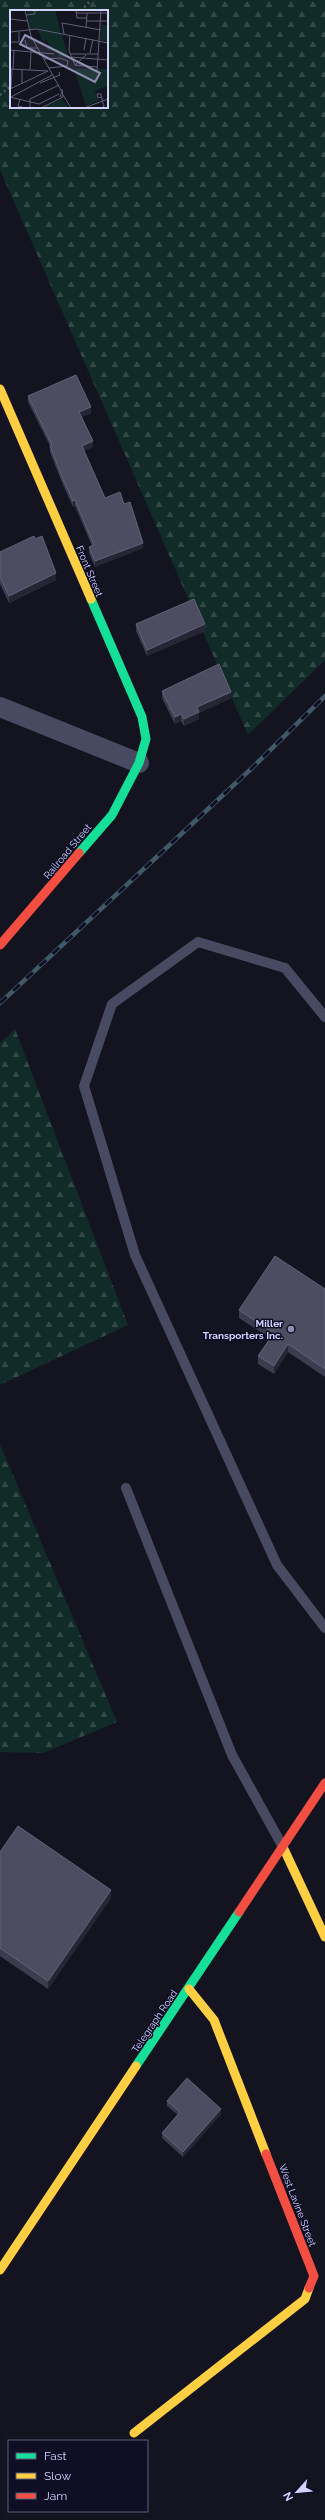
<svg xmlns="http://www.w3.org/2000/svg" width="325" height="2520" font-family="Raleway,sans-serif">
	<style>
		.forest { fill: url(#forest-firs); fill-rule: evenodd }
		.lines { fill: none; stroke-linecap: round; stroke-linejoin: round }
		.path { stroke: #485a64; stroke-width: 2.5; stroke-dasharray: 2 3; stroke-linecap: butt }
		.lane { stroke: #484a61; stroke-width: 10 }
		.street { stroke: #484a61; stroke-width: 20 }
		.fast { stroke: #16e098; stroke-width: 9 }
		.slow { stroke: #ffcf43; stroke-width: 9 }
		.jam { stroke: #f24e42; stroke-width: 9 }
		.rail-casing { stroke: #3f5a66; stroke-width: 4.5 }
		.rail { stroke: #0f0e25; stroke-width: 3; stroke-dasharray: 9; stroke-linecap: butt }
		.wall { fill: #3d3c4f }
		.shaded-wall { fill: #262534 }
		.building { fill: #4d4d62; stroke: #62627b }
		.poi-dot { fill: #9090b1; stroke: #0f0e25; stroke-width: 1.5 }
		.labels { text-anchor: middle; stroke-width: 3; stroke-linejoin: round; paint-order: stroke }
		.street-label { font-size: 10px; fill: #d2d4ff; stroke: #0f0e25 }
		.poi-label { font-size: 10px; font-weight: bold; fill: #d2d4ff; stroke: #0f0e25; text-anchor: end }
		.inset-road { fill: none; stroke: #606079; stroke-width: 1 }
		.view { fill: #9090b1; fill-opacity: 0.15; stroke: #9090b1; stroke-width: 2 }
		.inset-edge { fill: none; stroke: #d2d4ff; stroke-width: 2 }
	</style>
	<defs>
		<pattern id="forest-firs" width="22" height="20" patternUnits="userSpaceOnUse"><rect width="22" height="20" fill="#112b28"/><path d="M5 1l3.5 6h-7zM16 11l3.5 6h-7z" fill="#334948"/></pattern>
	</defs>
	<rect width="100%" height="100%" fill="#141320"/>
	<!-- forest -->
	<g class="forest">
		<path d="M 0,0 L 325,0 L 325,660 L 248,735 L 0,170 ZM 11,11 L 107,11 L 107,107 L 11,107 Z"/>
		<polygon points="15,1029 128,1325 0,1385 0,1043"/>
		<polygon points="0,1444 117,1722 43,1753 0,1752"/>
	</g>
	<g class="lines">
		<!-- path -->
		<g class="path">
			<polyline points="81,11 91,0"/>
			<polyline points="0,95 11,86"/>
		</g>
		<!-- lane -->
		<g class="lane">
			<polyline points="325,1017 285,968 198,942 112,1004 84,1086 135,1255 277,1565 325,1628"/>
			<polyline points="126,1488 232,1755 283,1847"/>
		</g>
		<!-- street -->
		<polyline class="street" points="0,707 139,763"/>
		<!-- fast -->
		<g class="fast">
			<polyline points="79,853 112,815 139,763 146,739 142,717 91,599"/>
			<polyline points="136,2066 239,1912"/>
		</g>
		<!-- slow -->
		<g class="slow">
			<polyline points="0,389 91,599"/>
			<polyline points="283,1847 325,1937"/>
			<polyline points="189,1989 214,2020 266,2154"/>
			<polyline points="0,2270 136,2066"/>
			<polyline points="134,2433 305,2299 309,2288"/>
		</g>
		<!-- jam -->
		<g class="jam">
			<polyline points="0,945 79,853"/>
			<polyline points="239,1912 325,1783"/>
			<polyline points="266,2154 314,2276 309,2288"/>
		</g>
		<!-- rail casing -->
		<g class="rail-casing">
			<polyline id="rail" points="0,1003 252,768 325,696"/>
		</g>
		<!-- rail -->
		<use href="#rail" class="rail"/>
	</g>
	<!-- wall -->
	<g class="wall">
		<polygon points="28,396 91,413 82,417 93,447 84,451 105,498 143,548 95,567 89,553 89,547 92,546 75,506 73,507 63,485 50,452 50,446 28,402"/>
		<polygon points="0,552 56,580 9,603 0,584"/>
		<polygon points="136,624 205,631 147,656 136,631"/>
		<polygon points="162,691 231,698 199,713 199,719 184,726 181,721 175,724 162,698"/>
		<polygon points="325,1289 325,1377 288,1352 274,1374 258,1364 258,1356 270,1338 239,1318 239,1310"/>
		<polygon points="0,1852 111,1898 48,1989 0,1956"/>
		<polygon points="167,2101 221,2114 183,2157 162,2138 162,2133 178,2115 167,2106"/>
	</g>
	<!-- shaded-wall -->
	<g class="shaded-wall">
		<polygon points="91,407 91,413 79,418 79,412"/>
		<polygon points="93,441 93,447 82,452 82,446"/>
		<polygon points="75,500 75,506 73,507 73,501"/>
		<polygon points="143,543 143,548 95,567 95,561"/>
		<polygon points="56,573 56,580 9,603 9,596"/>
		<polygon points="205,624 205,631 147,656 147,650"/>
		<polygon points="231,692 231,698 199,713 199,719 184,726 184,719 197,707"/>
		<polygon points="181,714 181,721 175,724 175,717"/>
		<polygon points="288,1344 288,1352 274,1374 274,1366"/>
		<polygon points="111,1890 111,1898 48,1989 48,1981"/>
		<polygon points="221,2109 221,2114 183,2157 183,2152"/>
	</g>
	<!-- building -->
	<g class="building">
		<polygon points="76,375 91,407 79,412 93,441 82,446 105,498 120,492 124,504 130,502 143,543 95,561 89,547 94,545 75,500 73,501 63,479 50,446 52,445 28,396"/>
		<polygon points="34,536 35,539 42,536 56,573 9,596 0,577 0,552"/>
		<polygon points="194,599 205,624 147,650 136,624"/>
		<polygon points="219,664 231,692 197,707 199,712 184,719 181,714 175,717 162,691"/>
		<polygon points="275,1256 325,1289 325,1369 288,1344 274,1366 258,1356 274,1333 239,1310"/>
		<polygon points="18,1826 111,1890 48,1981 0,1948 0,1852"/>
		<polygon points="187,2078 221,2109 183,2152 162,2133 180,2112 167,2101"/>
	</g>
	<!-- markers -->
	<circle class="poi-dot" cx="291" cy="1329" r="4"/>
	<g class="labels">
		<!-- street labels -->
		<g class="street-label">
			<text transform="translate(90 571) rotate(67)" y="4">Front Street</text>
			<text transform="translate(67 851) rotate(-50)" y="4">Railroad Street</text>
			<text transform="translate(154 2021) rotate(-56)" y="4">Telegraph Road</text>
			<text transform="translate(298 2205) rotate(69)" y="4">West Lavine Street</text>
		</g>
		<!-- poi labels -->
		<g class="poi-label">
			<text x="283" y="1327">Miller<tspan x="283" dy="12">Transporters Inc.</tspan></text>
		</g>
	</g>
	<!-- overview -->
	<g transform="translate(10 10)">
		<rect width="98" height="98" fill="#141320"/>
		<path d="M 17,0 L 45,0 L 51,23 L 27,18 L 20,20 ZM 52,89 L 59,98 L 33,98 Z" fill="#112b28"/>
		<path d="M 27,19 L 51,23 L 59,48 L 48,46 L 48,41 L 37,40 L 39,34 L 36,30 L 33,32 ZM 64,59 L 97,59 L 98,76 L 85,81 L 88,91 L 76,96 Z" fill="#112b28"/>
		<path d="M 92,15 L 98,15 L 98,32 L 90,30 Z" fill="#112b28"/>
		<path class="inset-road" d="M 15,0 L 21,26 L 52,82 L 50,87M 66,0 L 67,8 L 77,8M 66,3 L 98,3M 16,5 L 25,4 L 25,1 L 18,0M 0,9 L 17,11M 77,11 L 98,11M 76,18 L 77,3M 0,22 L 27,19 L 98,33M 54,24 L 52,13 L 91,20M 60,25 L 59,41 L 65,55M 15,30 L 17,38 L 28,38M 0,32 L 9,32 L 9,22M 0,40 L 44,44M 74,40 L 76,28M 80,43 L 83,29M 60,44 L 88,44M 61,47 L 98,50M 34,49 L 50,48 L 58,51 L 57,56 L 39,58M 65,55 L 87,57M 65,55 L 76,45M 0,59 L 38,61M 3,60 L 4,40M 20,60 L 21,42M 87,61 L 91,0M 30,73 L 50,65 L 49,62M 12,74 L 12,60M 0,79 L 38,61M 1,79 L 2,60M 53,85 L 61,98M 0,87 L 29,94 L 49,84M 1,87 L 42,65M 92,87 L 88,88 L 87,84 L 91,84 L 91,86 L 92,88 L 92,91 L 94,95 L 93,98M 10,89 L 8,96 L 16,98M 20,98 L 20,89 L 49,75M 31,98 L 53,87 L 52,79M 74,98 L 98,89"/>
		<path class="view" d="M 15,25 L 90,63 L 85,72 L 10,34 Z"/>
		<rect width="98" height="98" class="inset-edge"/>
	</g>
	<!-- legend -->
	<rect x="8" y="2440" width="140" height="72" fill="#0f0e25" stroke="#5d5d7c"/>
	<rect x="16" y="2453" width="20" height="6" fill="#16e098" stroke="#5d5d7c"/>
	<text x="44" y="2460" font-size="12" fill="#d2d4ff">Fast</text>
	<rect x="16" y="2473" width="20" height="6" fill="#ffcf43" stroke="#5d5d7c"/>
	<text x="44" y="2480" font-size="12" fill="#d2d4ff">Slow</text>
	<rect x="16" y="2493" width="20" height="6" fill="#f24e42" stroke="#5d5d7c"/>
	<text x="44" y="2500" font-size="12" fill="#d2d4ff">Jam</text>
	<!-- north arrow -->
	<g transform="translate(297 2492) rotate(243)" stroke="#0f0e25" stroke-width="3" paint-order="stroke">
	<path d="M0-3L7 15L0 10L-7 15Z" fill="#d2d4ff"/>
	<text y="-6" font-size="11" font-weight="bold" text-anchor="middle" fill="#d2d4ff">N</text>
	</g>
</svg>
